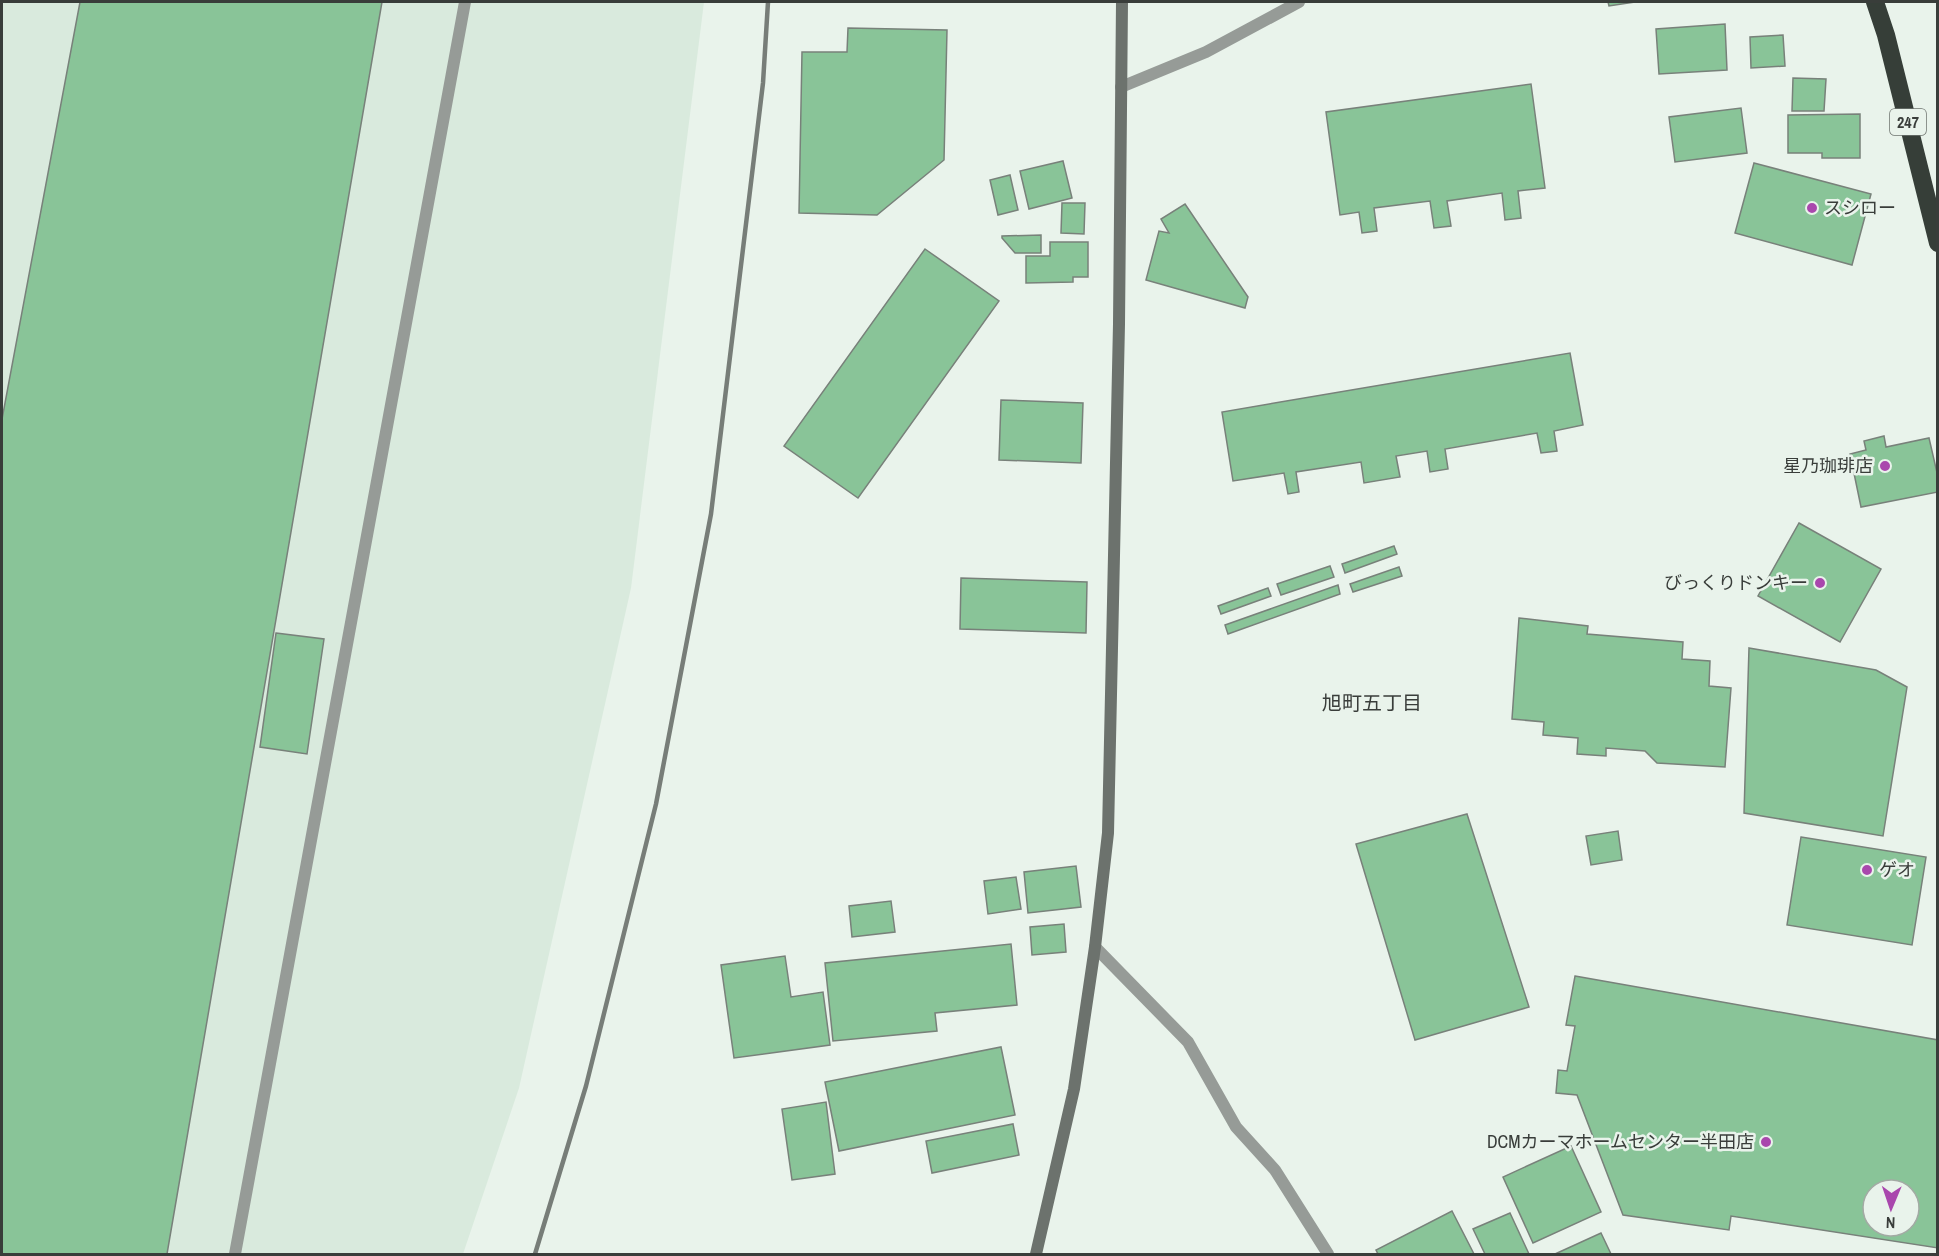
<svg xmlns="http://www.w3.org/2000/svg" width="1939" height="1256" font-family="'Archivo Narrow','Noto Sans JP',sans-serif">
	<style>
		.built { fill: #d9eadd }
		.building { fill: #89c498; stroke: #78817a; stroke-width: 1.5; fill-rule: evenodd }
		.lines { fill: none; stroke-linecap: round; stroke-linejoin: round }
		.lane { stroke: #969b97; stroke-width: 12 }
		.street { stroke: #969b97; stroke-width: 12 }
		.secondary { stroke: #6c726d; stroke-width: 12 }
		.highway { stroke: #363e38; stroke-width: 18 }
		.rail { stroke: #777d78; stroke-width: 4.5 }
		.poi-dot { fill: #a947ad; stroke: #e9f3eb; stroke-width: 2 }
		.labels { text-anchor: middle; stroke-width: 5; stroke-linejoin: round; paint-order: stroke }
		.shield { fill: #e9f3eb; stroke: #6e746f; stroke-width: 1.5 }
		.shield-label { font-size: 16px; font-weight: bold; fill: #393d3a }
		.poi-label { font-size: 18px; fill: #393d3a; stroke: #e9f3eb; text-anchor: end }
		.neighbourhood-label { font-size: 20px; fill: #393d3a; stroke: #e9f3eb }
	</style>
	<rect width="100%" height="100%" fill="#e9f3eb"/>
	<!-- built -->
	<polygon class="built" points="2,2 704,2 631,588 519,1088 463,1254 2,1254"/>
	<!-- building -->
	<g class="building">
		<polygon points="80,2 382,2 167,1254 2,1254 2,419"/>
		<polygon points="1608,2 1635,2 1609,6"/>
		<polygon points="1725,24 1727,70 1659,74 1656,29"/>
		<polygon points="848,28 947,30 944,160 877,215 799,213 802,52 847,52"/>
		<polygon points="1783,35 1785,66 1751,68 1750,37"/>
		<polygon points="1793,78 1826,79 1824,111 1792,111"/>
		<polygon points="1531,84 1545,188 1518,191 1521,218 1505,220 1502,193 1447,201 1451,226 1434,228 1430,201 1374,208 1377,231 1362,233 1359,212 1340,215 1326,112"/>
		<polygon points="1741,108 1747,153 1675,162 1669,117"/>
		<polygon points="1860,114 1860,158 1822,158 1822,153 1788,153 1788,115"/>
		<polygon points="1063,161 1072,198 1029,209 1020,171"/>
		<polygon points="1754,163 1871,194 1852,265 1735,233"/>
		<polygon points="1010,175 1018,210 998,215 990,180"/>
		<polygon points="1062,203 1085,203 1084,234 1061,233"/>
		<polygon points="1185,204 1248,297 1245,308 1146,280 1159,231 1169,233 1161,219"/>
		<polygon points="1041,235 1041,253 1015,253 1002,238 1002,236"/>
		<polygon points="1050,242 1088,242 1088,277 1073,277 1073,282 1026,283 1026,256 1050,256"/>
		<polygon points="925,249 999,301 858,498 784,446"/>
		<polygon points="1570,353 1583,425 1554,431 1557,451 1541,453 1537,433 1445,449 1448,469 1430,472 1427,451 1396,456 1400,477 1364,483 1361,462 1296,472 1299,492 1288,494 1284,473 1233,481 1222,412"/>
		<polygon points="1001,400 1083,403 1081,463 999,460"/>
		<polygon points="1884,436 1886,447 1929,438 1938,477 1938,492 1861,507 1850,454 1866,450 1864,441"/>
		<polygon points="1799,523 1881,569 1840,642 1758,596"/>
		<polygon points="1394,546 1397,554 1345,573 1342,564"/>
		<polygon points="1330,566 1334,577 1281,595 1277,584"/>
		<polygon points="1399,567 1402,576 1353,592 1350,584"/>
		<polygon points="961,578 1087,582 1086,633 960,629"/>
		<polygon points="1338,585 1340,594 1228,634 1225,625"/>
		<polygon points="1268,588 1271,596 1221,614 1218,606"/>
		<polygon points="1519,618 1588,626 1587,634 1683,642 1682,659 1710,661 1709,686 1731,688 1725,767 1657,763 1645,751 1606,748 1606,756 1577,754 1578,738 1543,735 1544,722 1512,719"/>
		<polygon points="276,633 324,639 307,754 260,747"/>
		<polygon points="1749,648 1876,670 1907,687 1883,836 1744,813"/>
		<polygon points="1467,814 1529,1007 1415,1040 1356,844"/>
		<polygon points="1618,831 1622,860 1591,865 1586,836"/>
		<polygon points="1801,837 1926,857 1912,945 1787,925"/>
		<polygon points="1076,866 1081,907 1028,913 1024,872"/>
		<polygon points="1016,877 1021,909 988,914 984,881"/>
		<polygon points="891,901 895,932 852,937 849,906"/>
		<polygon points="1064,924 1066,952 1032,955 1030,927"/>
		<polygon points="1011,944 1017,1005 935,1013 937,1031 833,1041 825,963"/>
		<polygon points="785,956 791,997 823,992 830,1045 734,1058 721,965"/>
		<path d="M 1575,976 L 1938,1040 L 1938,1248 L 1731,1216 L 1729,1230 L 1623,1215 L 1577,1095 L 1556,1093 L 1558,1070 L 1567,1071 L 1575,1026 L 1566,1025 ZM 1873,1190 L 1909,1190 L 1909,1226 L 1873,1226 Z"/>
		<polygon points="1001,1047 1015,1115 839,1151 825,1082"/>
		<polygon points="826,1102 835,1174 792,1180 782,1109"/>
		<polygon points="1013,1124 1019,1155 932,1173 926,1141"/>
		<polygon points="1571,1146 1601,1212 1533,1243 1503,1177"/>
		<polygon points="1452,1211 1474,1254 1378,1254 1376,1250"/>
		<polygon points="1510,1213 1529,1254 1485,1254 1473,1229"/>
		<polygon points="1601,1233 1611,1254 1555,1254"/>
	</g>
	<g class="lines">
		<!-- lane -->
		<g class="lane">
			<polyline points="1121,87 1206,52 1299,2"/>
			<polyline points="235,1254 465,2"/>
		</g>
		<!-- street -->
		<polyline class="street" points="1095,947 1188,1042 1236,1127 1275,1170 1328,1254"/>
		<!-- secondary -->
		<polyline class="secondary" points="1036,1254 1074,1089 1095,947 1108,833 1119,324 1122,2"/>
		<!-- highway -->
		<polyline class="highway" points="1875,2 1886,35 1938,243"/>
		<!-- rail -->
		<polyline class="rail" points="535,1254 586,1086 656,804 711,514 763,83 768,2"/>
	</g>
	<!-- markers -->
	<g class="poi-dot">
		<circle cx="1812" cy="208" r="6"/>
		<circle cx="1885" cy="466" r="6"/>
		<circle cx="1820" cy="583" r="6"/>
		<circle cx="1867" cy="870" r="6"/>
		<circle cx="1766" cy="1142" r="6"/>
	</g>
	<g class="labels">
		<!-- shield labels -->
		<rect class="shield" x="1890" y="109" width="36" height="26" rx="4.5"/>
		<g class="shield-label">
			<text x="1908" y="128">247</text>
		</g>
		<!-- poi labels -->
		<g class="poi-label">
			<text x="1824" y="214" text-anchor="start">スシロー</text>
			<text x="1873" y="472">星乃珈琲店</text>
			<text x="1808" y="589">びっくりドンキー</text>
			<text x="1879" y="876" text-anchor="start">ゲオ</text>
			<text x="1754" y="1148">DCMカーマホームセンター半田店</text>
		</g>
		<!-- neighbourhood labels -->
		<g class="neighbourhood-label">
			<text x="1372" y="710">旭町五丁目</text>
		</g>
	</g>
	<!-- border -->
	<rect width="1939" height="1256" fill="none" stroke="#393d3a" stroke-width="6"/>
	<!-- north arrow -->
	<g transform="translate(1891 1208) rotate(182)"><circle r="28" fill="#e9f3eb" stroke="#a3aaa4" stroke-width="1.5"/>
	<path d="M0-4.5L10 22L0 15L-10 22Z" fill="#a947ad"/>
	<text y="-9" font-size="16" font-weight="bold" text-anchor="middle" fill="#393d3a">N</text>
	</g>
</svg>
